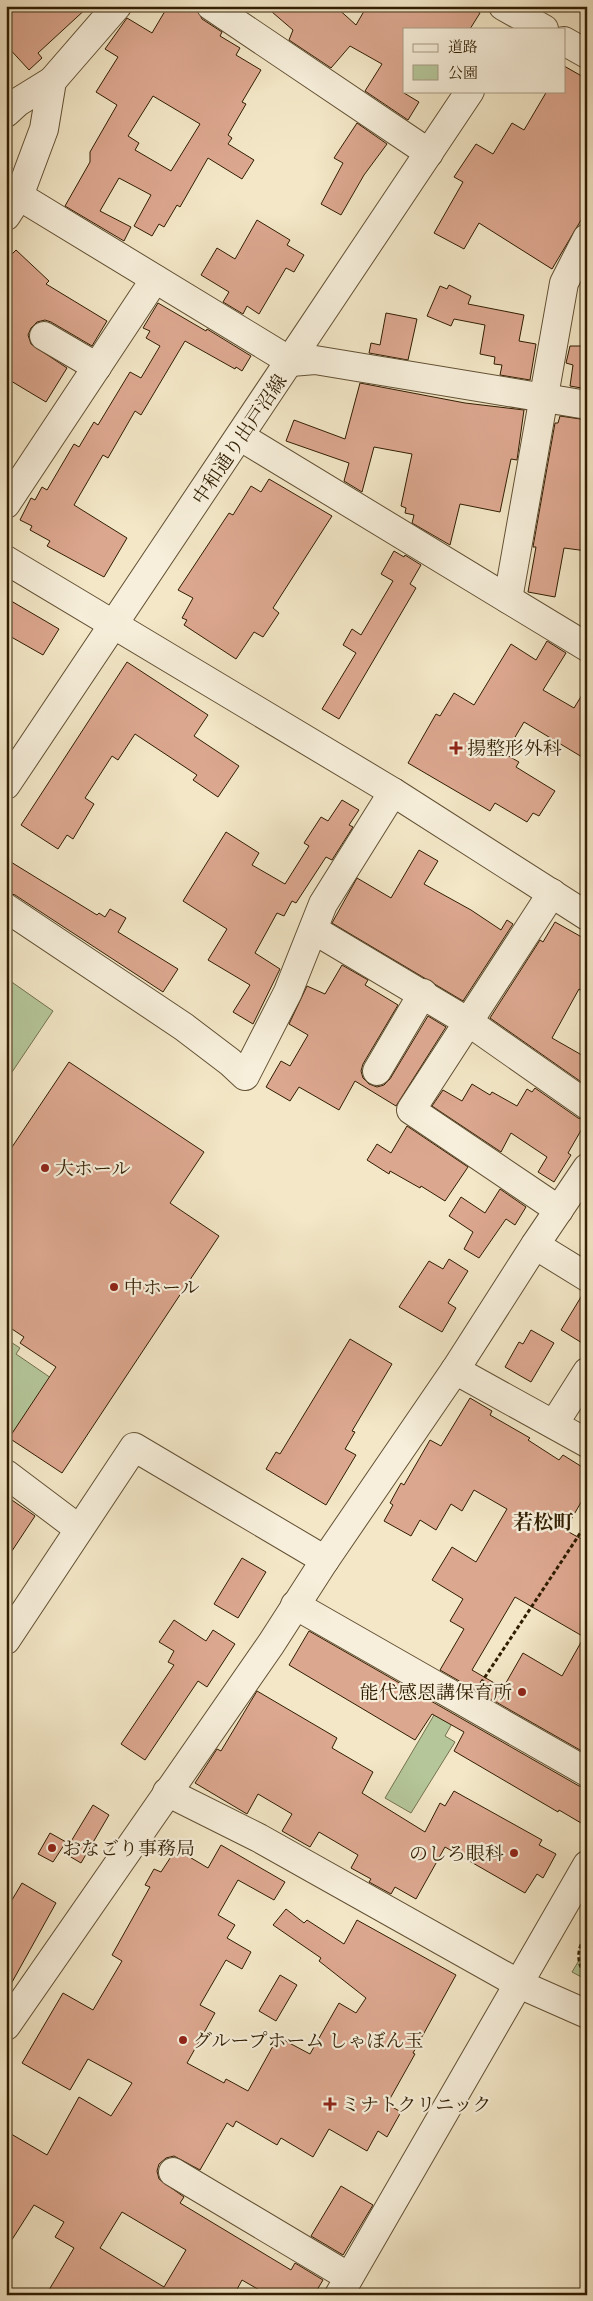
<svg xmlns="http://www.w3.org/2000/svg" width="593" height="2301" font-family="'Sorts Mill Goudy','Noto Serif JP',serif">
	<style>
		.green { fill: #b5c79a; stroke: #73724e }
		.building { fill: #dca78f; stroke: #311e02; fill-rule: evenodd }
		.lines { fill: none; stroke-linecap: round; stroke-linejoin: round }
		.minor-casing { stroke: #625033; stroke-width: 30 }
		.path { stroke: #311e02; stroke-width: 3; stroke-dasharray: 4 2.5; stroke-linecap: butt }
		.minor { stroke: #f7efdb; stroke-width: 28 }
		.poi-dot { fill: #8f2418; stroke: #f7efdb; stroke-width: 2 }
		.labels { text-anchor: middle; stroke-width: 4.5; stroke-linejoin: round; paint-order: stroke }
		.street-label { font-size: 19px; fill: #311e02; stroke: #f7efdb }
		.poi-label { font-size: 19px; fill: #311e02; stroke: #f7efdb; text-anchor: start }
		.neighbourhood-label { font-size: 20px; font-weight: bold; fill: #311e02; stroke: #f7efdb }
	</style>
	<rect width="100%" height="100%" fill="#f3e7c7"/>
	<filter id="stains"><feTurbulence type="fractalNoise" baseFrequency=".004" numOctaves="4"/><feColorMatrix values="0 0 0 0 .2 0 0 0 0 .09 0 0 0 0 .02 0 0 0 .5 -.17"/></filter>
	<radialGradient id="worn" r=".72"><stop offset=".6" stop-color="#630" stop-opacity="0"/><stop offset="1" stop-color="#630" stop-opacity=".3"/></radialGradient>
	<!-- green -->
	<g class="green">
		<polygon points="6,978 53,1011 6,1081"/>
		<polygon points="6,1339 20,1348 16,1354 51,1378 6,1447"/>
		<polygon points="437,1710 454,1720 445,1736 455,1742 411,1813 385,1798"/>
		<polygon points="587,1947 587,1980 572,1972"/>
	</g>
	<!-- building -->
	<g class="building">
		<polygon points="6,6 89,6 38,53 42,58 29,70 6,45"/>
		<path d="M 168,6 L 196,6 L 202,19 L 222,32 L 220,36 L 240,48 L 236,55 L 261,70 L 242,102 L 246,104 L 228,135 L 232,138 L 228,144 L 254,160 L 242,179 L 208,158 L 180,207 L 177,205 L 164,227 L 159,224 L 152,236 L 134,226 L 151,195 L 119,178 L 100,211 L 131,227 L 124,241 L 65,206 L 90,162 L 90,152 L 117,105 L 96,92 L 118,57 L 105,49 L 127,18 L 152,33 ZM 153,96 L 200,124 L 171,171 L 135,150 L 139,143 L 128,136 Z"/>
		<polygon points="265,6 335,6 356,25 367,6 469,6 480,13 470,29 404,29 404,93 419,102 408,120 365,91 382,64 350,46 331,68 289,40 293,30"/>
		<polygon points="564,66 587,79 587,210 552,269 479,223 464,249 434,233 463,182 454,177 476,144 493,154 512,123 524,130 547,91 564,91"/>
		<polygon points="357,123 387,144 364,175 341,215 321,204 343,163 334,158"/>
		<polygon points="257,220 290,240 287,245 304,255 294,272 286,268 259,314 247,306 243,314 223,302 229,292 201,275 217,248 235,259"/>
		<polygon points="16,250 49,281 46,284 107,321 92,346 51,322 45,320 37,322 31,328 28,335 31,344 67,368 46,402 6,378 6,260"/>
		<polygon points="449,285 471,296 468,304 524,315 519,341 536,344 530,380 500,375 502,365 494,364 495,357 480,354 485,325 454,319 451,326 427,316 440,286 447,289"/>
		<polygon points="158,303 206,331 207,329 251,356 242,371 236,367 235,369 185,341 141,415 135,411 108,458 103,455 74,505 127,538 104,577 47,546 50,541 30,530 32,526 20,520 31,498 35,500 42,487 47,490 74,444 79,447 94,422 98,425 130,372 141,378 160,346 146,338 150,331 143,328"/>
		<polygon points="386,313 417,319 408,360 369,353 371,343 380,345"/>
		<polygon points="570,346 587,346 587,389 570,386 573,365 566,363"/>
		<polygon points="360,383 465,403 524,410 517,460 511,459 500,512 460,504 450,545 412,523 414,515 405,513 406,508 401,506 412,454 374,447 362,492 344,481 349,463 286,441 294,420 345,439"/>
		<polygon points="560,416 587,420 587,551 564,548 555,597 528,592 536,547 533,547 555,423 558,423"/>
		<polygon points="269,479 332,516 273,608 279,613 263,637 254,632 236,659 184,625 187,620 182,618 193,598 178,590 229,513 233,515 251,486 261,492"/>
		<polygon points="394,551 404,557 405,555 421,565 410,584 416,588 339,719 322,709 356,653 343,645 352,629 361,635 393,581 381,574"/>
		<polygon points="6,598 59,629 43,655 6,634"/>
		<polygon points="547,641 566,653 543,690 574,708 587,687 587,760 524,722 505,754 519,762 516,767 555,791 539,816 533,813 527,822 495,803 490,811 408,763 436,714 440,716 454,693 474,705 511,644 536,660"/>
		<polygon points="127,662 208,715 194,736 239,766 218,797 193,780 197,775 135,734 118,760 112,756 85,798 94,804 73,839 67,835 58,849 21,825"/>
		<polygon points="342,800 359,810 349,825 353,827 332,860 326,857 296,903 292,901 284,916 277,913 255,953 280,969 253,1024 233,1012 250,985 208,960 227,929 183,901 226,832 259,853 252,865 285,884 309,846 304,843 321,817 328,821"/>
		<polygon points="419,850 438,861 424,884 471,910 501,930 507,920 513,924 463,1001 332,923 357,878 391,898"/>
		<polygon points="6,859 97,915 99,913 105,917 110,909 126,918 118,932 178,969 163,992 15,895 6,892"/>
		<polygon points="555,922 587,940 587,994 579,989 552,1038 587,1058 587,1086 490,1018 540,940 543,942"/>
		<polygon points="342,965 368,980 365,985 398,1005 363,1064 361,1071 363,1078 369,1084 377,1087 384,1085 390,1079 428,1016 446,1027 396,1106 355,1081 339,1110 299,1087 290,1101 266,1087 281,1061 290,1066 308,1035 289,1024 307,986 325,994"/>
		<polygon points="69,1062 204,1152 170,1203 219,1236 62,1473 9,1438 56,1367 20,1343 24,1337 6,1325 6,1156"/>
		<polygon points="472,1084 490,1095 492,1092 517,1106 527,1089 532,1092 535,1088 578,1118 587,1120 568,1153 571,1155 554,1182 538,1172 547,1157 511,1133 501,1152 432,1106 443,1090 462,1101"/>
		<polygon points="407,1126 468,1167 445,1201 421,1186 420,1188 390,1171 389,1174 367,1160 377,1144 391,1153"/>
		<polygon points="500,1189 526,1207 515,1225 506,1219 479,1258 464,1249 473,1232 449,1216 461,1197 485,1213"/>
		<polygon points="449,1259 468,1271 448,1303 456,1308 442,1332 399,1307 429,1261 443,1269"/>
		<polygon points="584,1292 587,1293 587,1346 561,1330"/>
		<polygon points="531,1330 554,1343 531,1382 505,1367 519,1342 523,1344"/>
		<polygon points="350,1339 392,1364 352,1431 355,1432 345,1449 356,1455 326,1505 266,1469 276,1452 280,1454"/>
		<path d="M 470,1398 L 492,1411 L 490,1415 L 530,1438 L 528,1440 L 559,1460 L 563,1455 L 587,1470 L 587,1492 L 565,1530 L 587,1542 L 587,1754 L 440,1670 L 464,1629 L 450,1621 L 463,1599 L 432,1580 L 452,1547 L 476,1562 L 507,1509 L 474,1490 L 462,1511 L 451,1504 L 436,1530 L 420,1520 L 411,1536 L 384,1521 L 393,1505 L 390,1503 L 401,1483 L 404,1485 L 430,1440 L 441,1446 ZM 515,1597 L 584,1637 L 562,1676 L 523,1653 L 503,1688 L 472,1670 Z"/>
		<polygon points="6,1496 35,1516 6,1560"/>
		<polygon points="242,1558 266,1572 238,1618 214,1604"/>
		<polygon points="174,1620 206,1641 213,1630 235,1644 207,1687 198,1681 145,1760 121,1744 174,1665 168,1662 174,1651 159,1642"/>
		<polygon points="309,1631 579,1786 587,1788 587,1811 581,1823 559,1810 558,1812 454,1751 464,1732 432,1714 415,1740 289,1665"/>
		<polygon points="257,1691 337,1738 332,1748 373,1772 362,1793 425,1832 440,1803 445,1806 454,1791 542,1840 539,1845 556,1854 543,1878 537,1874 525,1893 445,1847 416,1899 395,1887 391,1894 369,1882 371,1879 351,1868 358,1855 319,1832 310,1847 282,1831 292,1814 258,1794 247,1814 195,1783 217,1749 221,1751"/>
		<polygon points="93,1805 109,1815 81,1863 64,1853"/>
		<polygon points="50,1833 66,1842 53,1862 38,1854"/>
		<path d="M 221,1845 L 285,1882 L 274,1900 L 238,1880 L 218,1915 L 235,1925 L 227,1938 L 251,1952 L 242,1969 L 226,1960 L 200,2005 L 215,2013 L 187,2063 L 224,2083 L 226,2079 L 248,2091 L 278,2037 L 310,2054 L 339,2003 L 356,2013 L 366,1998 L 319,1961 L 321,1958 L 273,1925 L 286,1909 L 304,1923 L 307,1920 L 344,1944 L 357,1920 L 456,1975 L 413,2053 L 415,2054 L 387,2104 L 401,2112 L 387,2137 L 378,2131 L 367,2151 L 329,2129 L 313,2157 L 281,2138 L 277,2145 L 236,2121 L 233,2127 L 227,2123 L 200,2170 L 174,2156 L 166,2158 L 159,2164 L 157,2171 L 159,2179 L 184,2197 L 180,2203 L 291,2270 L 295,2263 L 323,2280 L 314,2295 L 268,2295 L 242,2280 L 234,2295 L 46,2295 L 74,2248 L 55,2237 L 64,2222 L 34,2205 L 6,2249 L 6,2131 L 47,2155 L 79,2097 L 111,2116 L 132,2083 L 88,2059 L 70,2090 L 22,2063 L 63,1993 L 93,2010 L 122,1961 L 112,1955 L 150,1887 L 145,1885 L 154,1869 L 161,1872 L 176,1849 L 208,1868 ZM 122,2212 L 186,2250 L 164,2287 L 100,2248 Z"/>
		<polygon points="22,1883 56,1903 6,1993 6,1910"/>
		<polygon points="280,1975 297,1985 276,2021 259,2011"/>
		<polygon points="341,2186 373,2205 343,2255 311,2236"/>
	</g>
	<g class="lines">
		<!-- minor casing -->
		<g class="minor-casing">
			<g id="minor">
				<polyline points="211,6 429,153"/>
				<polyline points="503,6 544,29"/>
				<polyline points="564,41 587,54"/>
				<polyline points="52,81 44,129 19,196 277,353 291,362 315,360 587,405"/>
				<polyline points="6,113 18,102 52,81 117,6"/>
				<polyline points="6,216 19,196"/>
				<polyline points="44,336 97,367"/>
				<polyline points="241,437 587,647"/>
				<polyline points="6,504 155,279"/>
				<polyline points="6,560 393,792 587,916"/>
				<polyline points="508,599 564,283 587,238"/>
				<polyline points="6,785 470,91"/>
				<polyline points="552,893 411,1110 559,1210"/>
				<polyline points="6,908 184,1027 230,1062 245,1076 288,992 323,904 393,792"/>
				<polyline points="314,930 470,1023 587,1105"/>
				<polyline points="377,1071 423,993"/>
				<polyline points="535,1245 587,1277"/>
				<polyline points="455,1370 587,1443"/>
				<polyline points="554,1424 587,1372"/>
				<polyline points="6,1474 79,1529"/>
				<polyline points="295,1605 587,1772"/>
				<polyline points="6,1640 134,1447 325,1560"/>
				<polyline points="167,1792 259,1838 519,1984 587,2014"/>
				<polyline points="6,2026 271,1644 325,1560 455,1370 535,1245 587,1168"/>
				<polyline points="173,2172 349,2277"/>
				<polyline points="339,2295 587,1865"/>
			</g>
		</g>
		<!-- path -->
		<g class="path">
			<polyline points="481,1683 587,1523"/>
			<path d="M 587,1933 C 577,1949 575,1961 587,1978"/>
		</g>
		<!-- minor -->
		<use href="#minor" class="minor"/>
	</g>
	<!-- markers -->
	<g class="poi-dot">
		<path d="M453.5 740.5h5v5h5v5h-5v5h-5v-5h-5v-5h5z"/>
		<circle cx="45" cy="1168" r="5"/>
		<circle cx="114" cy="1287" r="5"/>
		<circle cx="522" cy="1692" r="5"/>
		<circle cx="52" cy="1848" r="5"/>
		<circle cx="514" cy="1853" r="5"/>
		<circle cx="183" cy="2040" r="5"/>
		<path d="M327.5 2096.5h5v5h5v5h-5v5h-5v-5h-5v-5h5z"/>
	</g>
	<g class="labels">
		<!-- street labels -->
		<g class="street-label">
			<text transform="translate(239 439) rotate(-56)" y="7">中和通り出戸沼線</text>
		</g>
		<!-- poi labels -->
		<g class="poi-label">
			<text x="467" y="755">揚整形外科</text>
			<text x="55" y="1175">大ホール</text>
			<text x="124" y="1294">中ホール</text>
			<text x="512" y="1699" text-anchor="end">能代感恩講保育所</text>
			<text x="62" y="1855">おなごり事務局</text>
			<text x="504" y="1860" text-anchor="end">のしろ眼科</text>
			<text x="193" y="2047">グループホーム しゃぼん玉</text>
			<text x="341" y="2111">ミナトクリニック</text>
		</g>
		<!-- neighbourhood labels -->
		<g class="neighbourhood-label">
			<text x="543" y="1529">若松町</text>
		</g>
	</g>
	<!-- margin -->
	<rect width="593" height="2301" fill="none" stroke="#f3e7c7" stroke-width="25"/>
	<rect x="8" y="8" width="578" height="2286" fill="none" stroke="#311e02" stroke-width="2.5"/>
	<rect x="12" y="12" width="568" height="2276" fill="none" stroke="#311e02"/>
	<!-- legend -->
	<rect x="403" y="28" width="162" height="65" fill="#f7efdb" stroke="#a89b84"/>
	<rect x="413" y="44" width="25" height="8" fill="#f7efdb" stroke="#a89b84"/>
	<text x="448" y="52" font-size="15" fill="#311e02">道路</text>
	<rect x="413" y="65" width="25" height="15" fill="#b5c79a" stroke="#a89b84"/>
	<text x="448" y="78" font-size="15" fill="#311e02">公園</text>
	<rect width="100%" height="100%" filter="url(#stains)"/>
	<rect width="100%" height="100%" fill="url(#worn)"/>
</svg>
